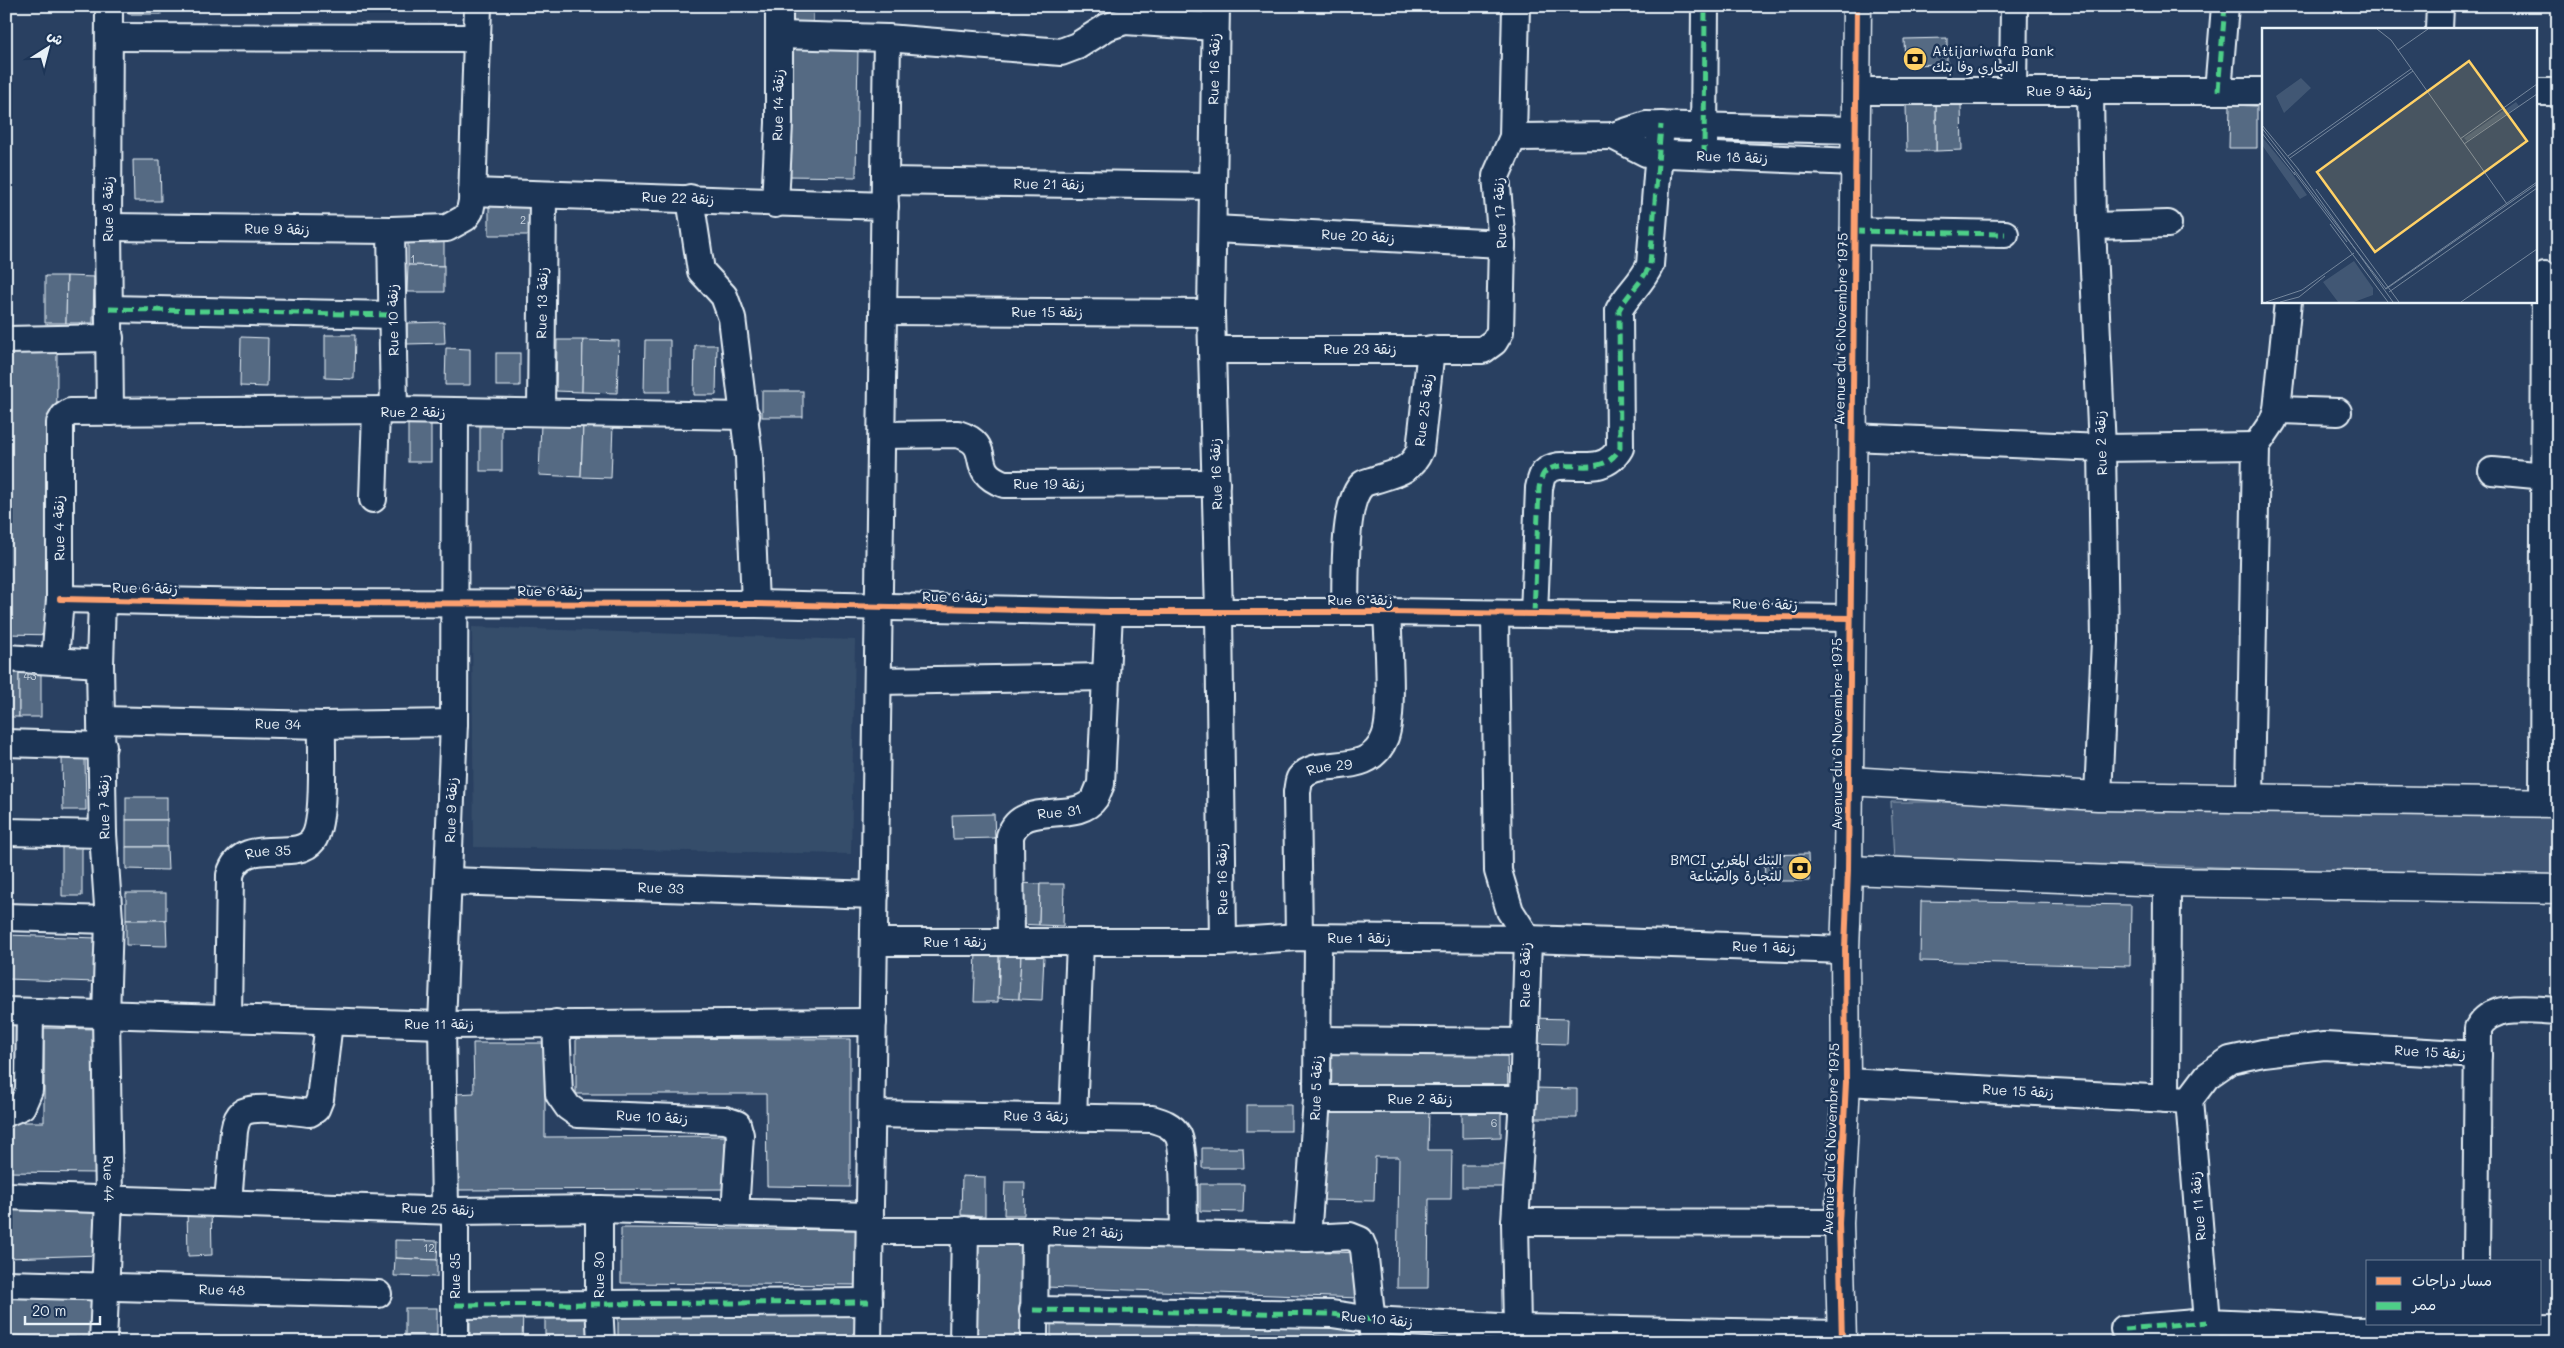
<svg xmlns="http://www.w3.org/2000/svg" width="2564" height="1348" font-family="Mali,'Playpen Sans Arabic',sans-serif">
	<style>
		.built { fill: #364d6b }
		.green { fill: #415774; stroke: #94a4b6 }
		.building { fill: #556a83; stroke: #e8f1f8 }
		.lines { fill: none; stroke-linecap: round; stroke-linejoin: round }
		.street-casing { stroke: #e8f1f8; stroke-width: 30 }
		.secondary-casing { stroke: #e8f1f8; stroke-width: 31 }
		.street { stroke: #1d3557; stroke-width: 26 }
		.secondary { stroke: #1d3557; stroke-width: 28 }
		.quiet { stroke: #4dcf88; stroke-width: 5; stroke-dasharray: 10 5; stroke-linecap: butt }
		.cycleway-casing { stroke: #1d3557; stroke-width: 9 }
		.cycleway { stroke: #fca06f; stroke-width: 6 }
		.labels { text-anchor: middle; stroke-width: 5; stroke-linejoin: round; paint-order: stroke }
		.number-label { font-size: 11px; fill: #c3cfdb }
		.poi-label { font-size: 14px; fill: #e8f1f8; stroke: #1d3557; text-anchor: start }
		.street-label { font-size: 14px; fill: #e8f1f8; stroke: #1d3557 }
		.inset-road { fill: none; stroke: #75879d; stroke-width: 1 }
		.view { fill: #ffd166; fill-opacity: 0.15; stroke: #ffd166; stroke-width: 2.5 }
		.inset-edge { fill: none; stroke: #e8f1f8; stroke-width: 2.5 }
	</style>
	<rect width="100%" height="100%" fill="#294061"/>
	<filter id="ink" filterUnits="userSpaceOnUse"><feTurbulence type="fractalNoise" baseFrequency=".02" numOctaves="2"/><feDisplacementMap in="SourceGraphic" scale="10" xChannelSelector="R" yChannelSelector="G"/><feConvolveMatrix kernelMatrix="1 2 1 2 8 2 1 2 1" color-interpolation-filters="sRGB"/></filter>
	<g filter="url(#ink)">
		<!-- built -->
		<polygon class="built" points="472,627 855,640 851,854 474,847"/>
		<!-- green -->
		<polygon class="green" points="1891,802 2098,802 2558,812 2558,880 2166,865 1894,862"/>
		<!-- building -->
		<g class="building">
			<rect x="129" y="6" width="32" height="8"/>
			<rect x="782" y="6" width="31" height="16"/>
			<polygon points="1947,38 1947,64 1905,65 1904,39"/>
			<polygon points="789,45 858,47 856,177 787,176"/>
			<polygon points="1961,103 1962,150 1936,151 1936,104"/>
			<polygon points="1906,104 1936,104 1936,151 1907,151"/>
			<polygon points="2230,105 2257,106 2257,148 2229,148"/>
			<polygon points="133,160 160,160 161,201 134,201"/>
			<polygon points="529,205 530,235 489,235 489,206"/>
			<polygon points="408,238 444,238 444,266 408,265"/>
			<polygon points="408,265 444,266 444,292 407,292"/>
			<polygon points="45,276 67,276 66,323 45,323"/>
			<polygon points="67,276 94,277 93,323 66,323"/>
			<polygon points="444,322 445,343 407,344 407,323"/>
			<polygon points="325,335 355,335 354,379 325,378"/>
			<polygon points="241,337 268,338 267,387 240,386"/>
			<polygon points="557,340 583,340 582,392 556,391"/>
			<polygon points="583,340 619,341 617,393 582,392"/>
			<polygon points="645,340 670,340 670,392 644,392"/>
			<polygon points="695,345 717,345 716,395 694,395"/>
			<polygon points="6,346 57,347 56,635 6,634"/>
			<polygon points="446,348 470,349 470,385 445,385"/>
			<rect x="496" y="353" width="24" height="33"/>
			<rect x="762" y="391" width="41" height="26"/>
			<rect x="408" y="420" width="23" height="42"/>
			<rect x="480" y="423" width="22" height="48"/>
			<polygon points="541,423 583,425 581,477 539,475"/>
			<polygon points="583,425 613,425 611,478 581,477"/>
			<rect x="6" y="669" width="13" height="48"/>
			<rect x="19" y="669" width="22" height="48"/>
			<polygon points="62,757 85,757 86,810 63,810"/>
			<rect x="126" y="797" width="41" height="23"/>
			<polygon points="994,814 995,838 953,839 952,815"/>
			<rect x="126" y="820" width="41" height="27"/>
			<polygon points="62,841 82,842 82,896 62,896"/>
			<polygon points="126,847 167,847 168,870 126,869"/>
			<polygon points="1808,854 1809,881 1765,881 1764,855"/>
			<polygon points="1018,883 1040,884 1039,925 1017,924"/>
			<polygon points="1040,884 1064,884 1063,926 1039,925"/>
			<rect x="126" y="893" width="40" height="27"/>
			<polygon points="1921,901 2131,905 2130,966 1920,961"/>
			<polygon points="126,920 166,920 167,946 126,945"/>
			<polygon points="6,935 97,938 96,982 6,979"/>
			<polygon points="976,952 999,953 998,1002 974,1002"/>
			<polygon points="1000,954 1021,955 1019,999 998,998"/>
			<polygon points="1021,955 1044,956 1042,1000 1019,999"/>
			<polygon points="1531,1018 1568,1019 1567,1044 1531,1043"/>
			<polygon points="6,1021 28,1021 27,1075 6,1074"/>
			<polygon points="44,1028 98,1029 97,1173 6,1172 6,1122 44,1122"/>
			<polygon points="576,1038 850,1039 850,1187 767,1186 766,1094 576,1094"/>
			<polygon points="473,1043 545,1043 545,1137 725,1136 725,1189 457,1190 456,1094 474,1093"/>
			<polygon points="1327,1048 1507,1048 1508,1094 1328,1094"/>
			<polygon points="1534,1088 1577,1089 1577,1118 1534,1118"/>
			<rect x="1247" y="1105" width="44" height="26"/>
			<polygon points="1320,1106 1429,1108 1428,1150 1452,1150 1451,1199 1429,1199 1428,1288 1397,1288 1399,1157 1375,1157 1374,1201 1319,1200"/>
			<polygon points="1462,1113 1501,1113 1501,1137 1462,1138"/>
			<polygon points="1202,1148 1243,1148 1244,1168 1202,1168"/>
			<rect x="1462" y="1165" width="43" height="22"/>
			<polygon points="962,1176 985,1177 985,1216 961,1215"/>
			<polygon points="1005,1182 1025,1182 1024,1215 1004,1215"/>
			<polygon points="1200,1184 1244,1184 1243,1212 1200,1211"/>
			<polygon points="6,1206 99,1207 100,1255 6,1258"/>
			<polygon points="211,1206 212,1255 188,1256 187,1207"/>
			<polygon points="621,1228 860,1230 860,1285 621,1283"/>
			<polygon points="970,1231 1029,1232 1028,1342 970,1342"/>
			<polygon points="395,1240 438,1241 437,1260 395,1258"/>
			<polygon points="1046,1242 1362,1253 1360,1298 1044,1287"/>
			<polygon points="395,1258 437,1260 437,1277 394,1276"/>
			<polygon points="6,1288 97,1290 95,1338 6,1335"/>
			<rect x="405" y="1308" width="32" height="28"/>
			<polygon points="470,1311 523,1311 522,1342 470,1342"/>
			<polygon points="618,1313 856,1315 856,1342 618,1342"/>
			<polygon points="1051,1315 1366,1326 1365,1342 1051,1342"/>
			<rect x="545" y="1319" width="48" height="23"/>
		</g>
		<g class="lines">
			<!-- street casing -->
			<g class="street-casing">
				<g id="street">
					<polyline points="109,6 108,227 110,412"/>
					<polyline points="1216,6 1211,313 1219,613 1223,942"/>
					<polyline points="2439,29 2440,6"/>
					<polyline points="779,35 887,38 1061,52 1077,46 1107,27 1125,21 1215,27"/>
					<polyline points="110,37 477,38"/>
					<polyline points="1856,91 2263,91"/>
					<polyline points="2013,91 2014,6"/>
					<polyline points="2090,91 2092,226 2102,448 2105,640 2098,796"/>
					<polyline points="2218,91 2225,6"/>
					<polyline points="2535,92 2558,92"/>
					<polyline points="1613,136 1646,153 1855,162"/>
					<polyline points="1513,137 1613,136 1646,125 1855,130"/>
					<polyline points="1704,143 1705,6"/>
					<polyline points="885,181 1212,186"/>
					<polyline points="472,192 885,206"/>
					<polyline points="690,198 701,271 724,296 732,318 749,457 755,604"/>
					<polyline points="775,204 779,123 779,6"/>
					<polyline points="2092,226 2168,224"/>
					<polyline points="108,227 391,230 447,228 465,218 470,211 472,201 478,6"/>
					<polyline points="1214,229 1502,244"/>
					<polyline points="391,230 394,410"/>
					<polyline points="1854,231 2005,234"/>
					<polyline points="109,309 392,315"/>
					<polyline points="883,311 1211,313"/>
					<polyline points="6,340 110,338"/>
					<polyline points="1212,350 1483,350 1494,342 1500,332 1502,244 1496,176 1513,137 1516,6"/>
					<polyline points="2277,410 2338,412"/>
					<polyline points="541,412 543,195"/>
					<path d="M 882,435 L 958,434 C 997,446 965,470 1004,484 L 1216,483"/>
					<polyline points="1852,437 2102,448 2256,446"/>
					<polyline points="2492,471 2546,476"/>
					<polyline points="373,499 376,412"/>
					<polyline points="60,599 257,603 755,604 1109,612 1387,612 1850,618"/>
					<path id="s1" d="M 102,600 L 100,664 L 103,834 L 109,920 L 106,1015 L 109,1199 L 103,1342"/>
					<path d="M 1345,612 C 1346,584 1342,501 1363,484 C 1366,482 1371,481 1374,480 C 1395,473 1411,472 1420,450 L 1431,349"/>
					<polyline points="1495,614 1498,871 1510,911 1528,939 1523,1099 1515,1222 1517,1328"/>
					<path d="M 1534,614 L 1539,488 C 1540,484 1541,477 1544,473 C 1563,454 1601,482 1620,448 L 1619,310 C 1628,293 1642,283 1650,265 L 1661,125"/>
					<polyline points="6,658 100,664"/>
					<polyline points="55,660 60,599 60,423 64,416 70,412 394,410 746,416"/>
					<polyline points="878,681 1106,677"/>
					<path id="s2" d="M 102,720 L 322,725 L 454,723"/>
					<polyline points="6,743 103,746"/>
					<polyline points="2250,798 2256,446 2273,421 2277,410 2288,301"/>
					<polyline points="2543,803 2545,275"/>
					<polyline points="6,832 103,834"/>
					<path id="s3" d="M 449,881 L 875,895"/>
					<polyline points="6,917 109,920"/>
					<path id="s4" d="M 1299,937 L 1297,792 C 1298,788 1298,781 1300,778 C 1318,754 1368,781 1385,737 C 1394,714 1388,640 1387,612"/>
					<polyline points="874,942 1223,942 1299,937 1528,939 1845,950"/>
					<path id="s5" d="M 1011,942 L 1010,836 C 1022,798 1077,825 1095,798 C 1097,794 1099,788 1101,784 L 1109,612"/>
					<polyline points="6,1011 442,1025 873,1022"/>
					<path id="s6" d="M 228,1017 L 230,875 C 242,833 295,864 313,840 C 326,822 321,749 322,725"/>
					<polyline points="556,1023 559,1094 568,1107 578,1114 725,1120 737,1124 740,1135 735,1212"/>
					<polyline points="1318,1040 1524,1042"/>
					<polyline points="1846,1082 2189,1100"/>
					<polyline points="1317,1099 1523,1099"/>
					<polyline points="2166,1099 2167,882"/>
					<polyline points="6,1113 22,1106 29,1090 30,1012"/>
					<path d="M 872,1114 L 1152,1119 C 1162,1122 1172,1125 1178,1135 C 1186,1150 1183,1214 1184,1235"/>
					<polyline points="1073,1117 1080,943"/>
					<polyline points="6,1196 455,1211 599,1209 870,1216"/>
					<path d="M 228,1202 L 234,1131 C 235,1125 237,1117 242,1113 C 255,1104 294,1112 310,1113 L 316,1109 L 320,1099 L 329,1022"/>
					<polyline points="445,1209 442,1025 454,723 455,412"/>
					<polyline points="599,1209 599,1304 601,1342"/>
					<polyline points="1515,1222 1839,1223"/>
					<polyline points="870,1231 1035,1231 1307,1238 1350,1236 1360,1240 1364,1249 1374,1342"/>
					<polyline points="1307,1238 1317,1099 1318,938"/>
					<path d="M 2476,1262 L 2478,1028 C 2492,1002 2533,1010 2558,1011"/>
					<path id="s7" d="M 6,1284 L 378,1294"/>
					<polyline points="455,1305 869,1302"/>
					<polyline points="1033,1310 1332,1314 1372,1320 1517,1328 1841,1334"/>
					<polyline points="2124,1329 2207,1322 2301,1326 2348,1331 2558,1329"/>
					<polyline points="455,1342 455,1211"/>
					<polyline points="868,1342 887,38"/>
					<polyline points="963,1342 965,1230"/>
					<polyline points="1034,1342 1035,1231"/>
					<polyline points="2206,1342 2207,1322 2189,1100 2207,1076 2230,1060 2263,1053 2324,1046 2478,1055"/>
				</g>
			</g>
			<!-- secondary casing -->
			<g class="secondary-casing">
				<g id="secondary">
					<polyline points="1849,781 2098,796 2558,803"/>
					<polyline points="1848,870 2167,882 2558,889"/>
					<polyline points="1842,1342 1839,1223 1846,1082 1845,950 1848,870 1857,6"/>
				</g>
			</g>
			<!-- street -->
			<use href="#street" class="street"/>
			<!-- secondary -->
			<use href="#secondary" class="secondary"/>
			<!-- quiet -->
			<g class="quiet">
				<polyline points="2218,91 2225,6"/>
				<polyline points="1704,156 1705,6"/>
				<polyline points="1854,231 2005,234"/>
				<polyline points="109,309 392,315"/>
				<path d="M 1534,614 L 1539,488 C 1540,484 1541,477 1544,473 C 1563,454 1601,482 1620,448 L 1619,310 C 1628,293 1642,283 1650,265 L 1661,125"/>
				<polyline points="455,1305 869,1302"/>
				<polyline points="1033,1310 1332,1314 1372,1320"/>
				<polyline points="2124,1329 2207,1322"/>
			</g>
			<!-- cycleway casing -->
			<g class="cycleway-casing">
				<g id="cycleway">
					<polyline points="60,599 257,603 755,604 1109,612 1387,612 1850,618"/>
					<polyline points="1842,1342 1839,1223 1846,1082 1845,950 1848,870 1857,6"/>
				</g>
			</g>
			<!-- cycleway -->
			<use href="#cycleway" class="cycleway"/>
		</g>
	</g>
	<!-- icons -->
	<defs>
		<g id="bank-disc" transform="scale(1.25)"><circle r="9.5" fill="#ffd166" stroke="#1d3557"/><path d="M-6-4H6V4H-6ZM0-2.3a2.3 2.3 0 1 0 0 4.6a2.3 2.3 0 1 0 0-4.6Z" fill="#111"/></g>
	</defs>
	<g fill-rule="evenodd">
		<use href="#bank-disc" x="1915" y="59"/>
		<use href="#bank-disc" x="1800" y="868"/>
	</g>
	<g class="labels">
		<!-- number labels -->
		<g class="number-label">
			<text x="523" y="224">2</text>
			<text x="413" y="263">1</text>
			<text x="30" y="680">43</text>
			<text x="1538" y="1032">7</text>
			<text x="1494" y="1127">6</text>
			<text x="429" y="1252">12</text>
		</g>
		<!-- poi labels -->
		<g class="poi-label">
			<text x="1932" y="56">Attijariwafa Bank<tspan x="1932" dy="16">التجاري وفا بنك</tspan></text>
			<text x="1782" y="865" text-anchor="end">BMCI البنك المغربي<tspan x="1782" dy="16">للتجارة والصناعة</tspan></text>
		</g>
		<!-- street labels -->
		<g class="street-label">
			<text transform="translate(1214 69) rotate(-89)" y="5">Rue 16 زنقة</text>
			<text x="2059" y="96">Rue 9 زنقة</text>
			<text transform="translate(778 105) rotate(-89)" y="5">Rue 14 زنقة</text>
			<text transform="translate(1732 157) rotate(2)" y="5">Rue 18 زنقة</text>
			<text transform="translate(1049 184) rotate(1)" y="5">Rue 21 زنقة</text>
			<text transform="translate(678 198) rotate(2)" y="5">Rue 22 زنقة</text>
			<text transform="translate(108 209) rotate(-90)" y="5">Rue 8 زنقة</text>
			<text transform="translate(1500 213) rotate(-93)" y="5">Rue 17 زنقة</text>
			<text transform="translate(277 229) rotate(1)" y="5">Rue 9 زنقة</text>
			<text transform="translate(1358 236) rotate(3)" y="5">Rue 20 زنقة</text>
			<text transform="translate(542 303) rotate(-89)" y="5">Rue 13 زنقة</text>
			<text x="1047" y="317">Rue 15 زنقة</text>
			<text transform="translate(393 320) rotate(-91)" y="5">Rue 10 زنقة</text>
			<text transform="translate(1841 329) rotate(-89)" y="5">Avenue du 6 Novembre 1975</text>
			<text x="1360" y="354">Rue 23 زنقة</text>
			<text transform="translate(1424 410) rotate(-83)" y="5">Rue 25 زنقة</text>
			<text x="413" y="417">Rue 2 زنقة</text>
			<text transform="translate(2101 443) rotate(-92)" y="5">Rue 2 زنقة</text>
			<text transform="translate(1216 474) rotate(-92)" y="5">Rue 16 زنقة</text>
			<text x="1049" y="489">Rue 19 زنقة</text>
			<text transform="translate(59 528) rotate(-91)" y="5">Rue 4 زنقة</text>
			<text transform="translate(145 588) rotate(1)" y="5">Rue 6 زنقة</text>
			<text x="550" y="596">Rue 6 زنقة</text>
			<text transform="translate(955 597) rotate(1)" y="5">Rue 6 زنقة</text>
			<text x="1360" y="605">Rue 6 زنقة</text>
			<text transform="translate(1765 604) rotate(1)" y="5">Rue 6 زنقة</text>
			<text dy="5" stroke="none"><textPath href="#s2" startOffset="176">Rue 34</textPath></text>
			<text transform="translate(1837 734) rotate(-90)" y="5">Avenue du 6 Novembre 1975</text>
			<text dy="5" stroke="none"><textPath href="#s4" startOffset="192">Rue 29</textPath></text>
			<text transform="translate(104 807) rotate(-91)" y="5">Rue 7 زنقة</text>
			<text transform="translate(451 810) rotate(-88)" y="5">Rue 9 زنقة</text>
			<text dy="5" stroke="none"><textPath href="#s5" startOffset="165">Rue 31</textPath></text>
			<text dy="5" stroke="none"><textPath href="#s6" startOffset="191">Rue 35</textPath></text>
			<text transform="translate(1222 879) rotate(-91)" y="5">Rue 16 زنقة</text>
			<text dy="5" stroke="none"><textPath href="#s3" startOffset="212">Rue 33</textPath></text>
			<text x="1359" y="943">Rue 1 زنقة</text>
			<text x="955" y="947">Rue 1 زنقة</text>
			<text transform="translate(1764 947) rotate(2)" y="5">Rue 1 زنقة</text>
			<text transform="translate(1525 975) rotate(-90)" y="5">Rue 8 زنقة</text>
			<text x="439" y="1029">Rue 11 زنقة</text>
			<text transform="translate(2430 1052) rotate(3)" y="5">Rue 15 زنقة</text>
			<text transform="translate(1316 1088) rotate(-88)" y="5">Rue 5 زنقة</text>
			<text transform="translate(2018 1091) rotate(3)" y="5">Rue 15 زنقة</text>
			<text x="1420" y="1104">Rue 2 زنقة</text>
			<text transform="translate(1036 1116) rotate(1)" y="5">Rue 3 زنقة</text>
			<text transform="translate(652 1117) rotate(3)" y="5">Rue 10 زنقة</text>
			<text transform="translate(1831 1139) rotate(-88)" y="5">Avenue du 6 Novembre 1975</text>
			<text dy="5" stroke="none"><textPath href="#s1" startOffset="579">Rue 44</textPath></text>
			<text transform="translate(2198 1206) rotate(-95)" y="5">Rue 11 زنقة</text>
			<text transform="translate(438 1209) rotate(2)" y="5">Rue 25 زنقة</text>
			<text transform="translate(1088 1232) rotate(2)" y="5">Rue 21 زنقة</text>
			<text transform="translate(599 1275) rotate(-90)" y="5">Rue 30</text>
			<text transform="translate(455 1276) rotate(-90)" y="5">Rue 35</text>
			<text dy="5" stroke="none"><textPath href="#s7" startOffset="216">Rue 48</textPath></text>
			<text transform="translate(1377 1319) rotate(5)" y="5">Rue 10 زنقة</text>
		</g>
	</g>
	<!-- overview -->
	<g transform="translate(2262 28)">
		<rect width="275" height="275" fill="#294061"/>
		<path d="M 39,50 L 49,60 L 22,85 L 14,68 ZM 254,74 L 257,78 L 205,113 L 202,110 ZM 0,109 L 29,144 L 45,167 L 38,171 L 0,117 ZM 92,233 L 111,260 L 111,267 L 92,274 L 76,274 L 61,254 Z" fill="#415774"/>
		<path class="inset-road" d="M 115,1 L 129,12 L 245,176M 136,22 L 166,1M 0,97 L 37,142M 0,100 L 124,261 L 275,156M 0,105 L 33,147M 198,111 L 275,56M 202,116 L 275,66M 26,128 L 149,41M 28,130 L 151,43M 36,141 L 131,274M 32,144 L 85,214M 54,161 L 137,274M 68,196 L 126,274M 123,261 L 275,154M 127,264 L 275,160M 4,274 L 40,262 L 92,225M 18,274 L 37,269 L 63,248M 199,274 L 275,221"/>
		<path class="view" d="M 207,33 L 265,113 L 113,224 L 55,144 Z"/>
		<rect width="275" height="275" class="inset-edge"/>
	</g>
	<!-- margin -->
	<rect width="2564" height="1348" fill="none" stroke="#1d3557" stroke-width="25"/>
	<rect x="12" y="12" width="2539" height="1323" fill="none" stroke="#e8f1f8" stroke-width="2" filter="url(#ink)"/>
	<!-- legend -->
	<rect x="2366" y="1260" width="175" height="65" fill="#1d3557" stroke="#6e8097"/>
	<rect x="2376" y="1277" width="25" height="8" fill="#fca06f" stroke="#6e8097"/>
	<text x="2412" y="1286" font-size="15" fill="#e8f1f8">مسار دراجات</text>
	<rect x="2376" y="1302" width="25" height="8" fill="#4dcf88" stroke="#6e8097"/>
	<text x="2412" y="1310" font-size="15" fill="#e8f1f8">ممر</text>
	<!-- north arrow -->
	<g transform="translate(48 48) rotate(36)" stroke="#1d3557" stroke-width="4" paint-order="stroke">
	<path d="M0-4L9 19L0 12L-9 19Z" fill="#e8f1f8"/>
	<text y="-8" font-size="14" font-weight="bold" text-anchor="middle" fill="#e8f1f8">ش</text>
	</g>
	<!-- scale -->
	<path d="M25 1316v8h75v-8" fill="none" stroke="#e8f1f8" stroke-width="2.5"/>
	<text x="32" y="1316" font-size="15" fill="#e8f1f8" stroke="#1d3557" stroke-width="4" paint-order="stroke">20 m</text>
</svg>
